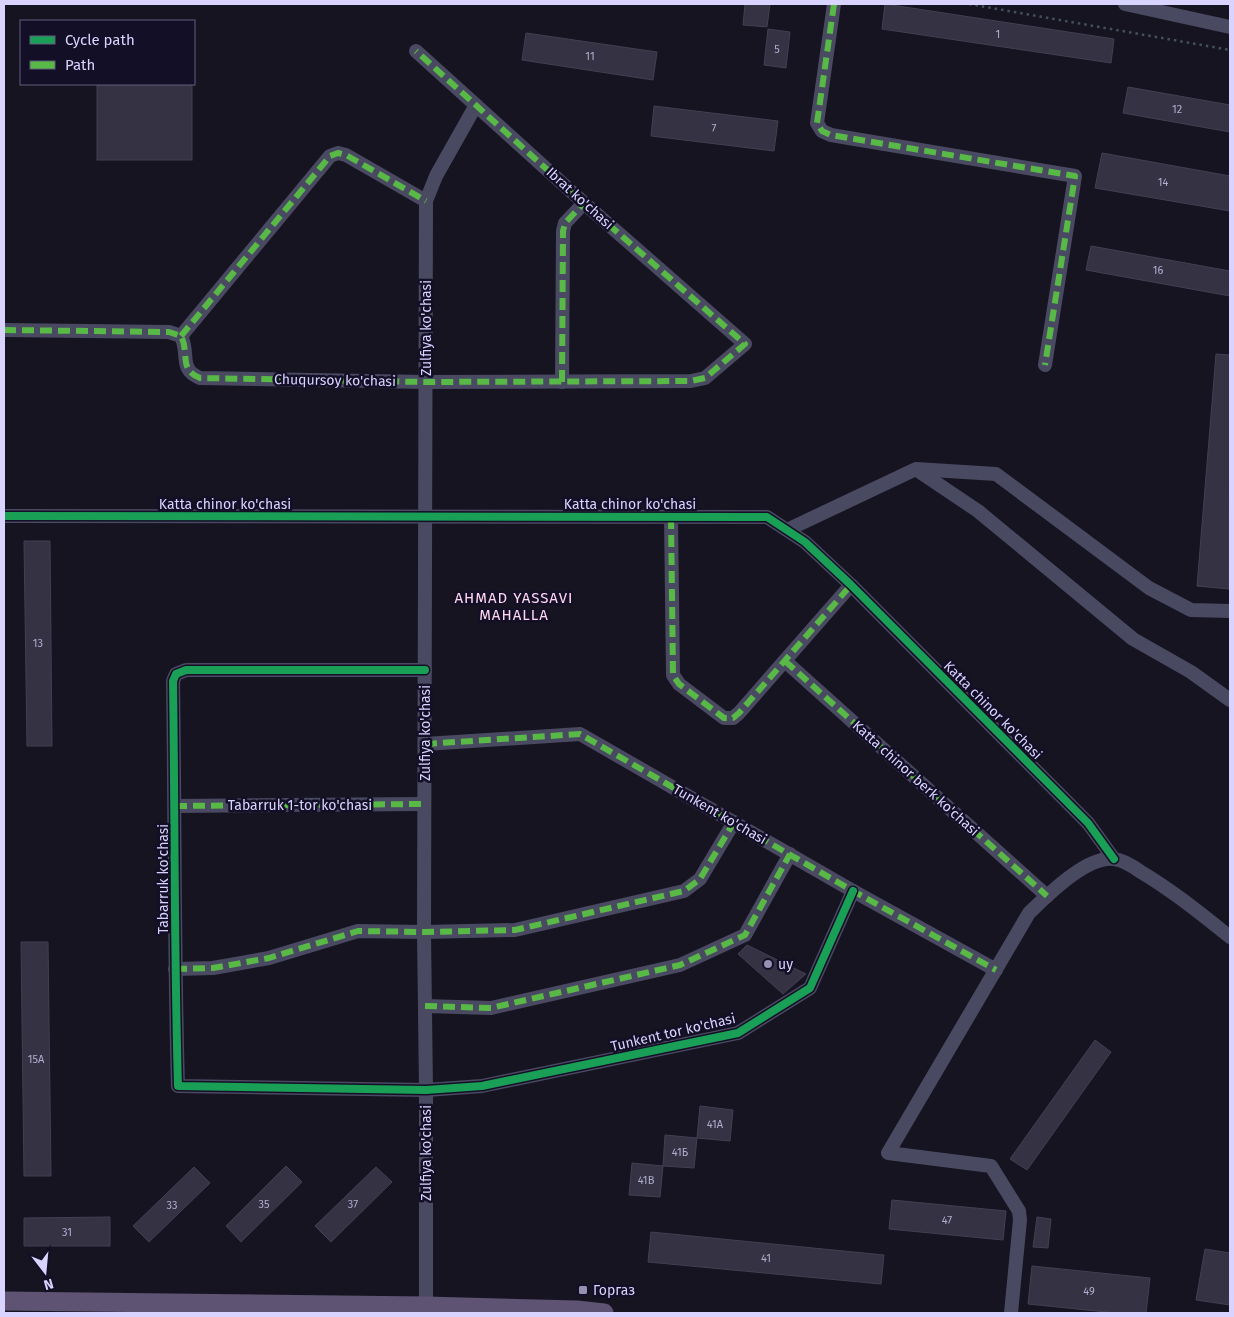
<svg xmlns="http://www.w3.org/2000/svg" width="1234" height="1317" font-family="'Fira Sans',sans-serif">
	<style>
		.building { fill: #343243; stroke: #433f54 }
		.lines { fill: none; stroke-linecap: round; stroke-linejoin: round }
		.path { stroke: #44505f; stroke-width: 2.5; stroke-dasharray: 2.5 4; stroke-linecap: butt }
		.minor { stroke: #4a4962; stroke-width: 14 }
		.major { stroke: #5e5373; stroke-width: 19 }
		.quiet { stroke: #58b947; stroke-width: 6; stroke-dasharray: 12 6; stroke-linecap: butt }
		.cycleway-casing { stroke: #130f26; stroke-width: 11 }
		.cycleway { stroke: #1a9f57; stroke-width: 8 }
		.poi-dot { fill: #9591b1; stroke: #130f26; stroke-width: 2 }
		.labels { text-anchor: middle; stroke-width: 5; stroke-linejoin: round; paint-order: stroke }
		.number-label { font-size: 11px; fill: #b0acd0 }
		.street-label { font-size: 14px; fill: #d9d4ff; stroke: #130f26 }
		.poi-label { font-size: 14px; fill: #d9d4ff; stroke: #130f26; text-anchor: start }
		.neighbourhood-label { font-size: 15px; letter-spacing: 1px; fill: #ffd6f0; stroke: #130f26 }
	</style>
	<rect width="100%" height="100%" fill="#161421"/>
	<!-- building -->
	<g class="building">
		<polygon points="745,4 770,4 767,27 743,25"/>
		<polygon points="885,4 1114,39 1111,63 882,29"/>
		<polygon points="768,29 790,32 786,68 764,65"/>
		<polygon points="526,33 657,52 653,80 522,60"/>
		<rect x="97" y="84" width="95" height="76"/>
		<polygon points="1128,87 1230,105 1230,132 1123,113"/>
		<polygon points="654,106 778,121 774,151 651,136"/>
		<polygon points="1102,153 1230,176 1230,211 1095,188"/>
		<polygon points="1091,246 1230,271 1230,296 1086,270"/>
		<polygon points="1216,354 1230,355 1229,589 1197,586"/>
		<polygon points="24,541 50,541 52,746 27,746"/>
		<polygon points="21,942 48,942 51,1176 24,1176"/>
		<polygon points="747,945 806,974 783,994 738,954"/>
		<polygon points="1095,1040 1111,1052 1027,1170 1010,1159"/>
		<polygon points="700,1106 733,1110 730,1141 697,1138"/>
		<polygon points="665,1135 697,1138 694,1168 663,1166"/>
		<polygon points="632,1163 663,1166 660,1197 629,1195"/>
		<polygon points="286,1166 302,1182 241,1242 226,1226"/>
		<polygon points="194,1167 210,1183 149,1242 133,1226"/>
		<polygon points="376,1167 392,1182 331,1242 315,1226"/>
		<polygon points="892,1200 1006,1211 1003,1240 889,1229"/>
		<polygon points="110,1217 110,1246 24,1246 24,1218"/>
		<polygon points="1037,1217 1051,1219 1048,1248 1033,1247"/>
		<polygon points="651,1232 884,1255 881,1284 648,1262"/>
		<polygon points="1205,1249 1230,1253 1230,1305 1196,1300"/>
		<polygon points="1032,1266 1150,1278 1146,1313 1116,1313 1028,1304"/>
	</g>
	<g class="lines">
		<!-- path -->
		<polyline class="path" points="969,4 1230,50"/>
		<!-- minor -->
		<g class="minor">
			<polyline points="834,4 817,123 822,131 831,135 1075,176 1045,365"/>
			<polyline points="1125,4 1230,27"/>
			<path d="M 4,330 L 169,332 L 181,336 C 190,354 178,369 200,378 L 426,382 L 691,381 L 705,378 L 745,344 L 584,203 L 416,51"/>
			<polyline points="181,336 330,156 338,153 346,155 426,201"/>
			<polyline points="562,382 563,231 565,223 584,203"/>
			<polyline points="917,470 978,511 1133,639 1191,672 1230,700"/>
			<polyline points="4,516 767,517 805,542 851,585 1088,823 1114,859"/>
			<polyline points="671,517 673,675 679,684 724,718 733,718 739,713 851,585"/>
			<polyline points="787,530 916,469 996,474 1149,588 1191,610 1230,611"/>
			<polyline points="785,661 1047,896"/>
			<path d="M 425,670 L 186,670 L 176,674 L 173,681 C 175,816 174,951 178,1086 L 426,1090 L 482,1086 L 738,1033 L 810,988 L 853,891"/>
			<polyline points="425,744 580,734 853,891 996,970"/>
			<polyline points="175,806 424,804"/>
			<polyline points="175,969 213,968 269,958 358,931 424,932 515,930 684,891 700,879 734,822"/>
			<polyline points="425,1006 491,1008 680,965 745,935 790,854"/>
			<polyline points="426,1313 426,1090 424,932 426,201 436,176 476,105"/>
			<path d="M 1011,1313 L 1020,1220 L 1019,1211 L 991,1166 L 888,1153 L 1029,913 C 1048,895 1086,856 1114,859 C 1123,860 1134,867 1141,872 C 1173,891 1201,914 1230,937"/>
		</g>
		<!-- major -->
		<polyline class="major" points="4,1301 426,1306 577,1310 604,1313"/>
		<!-- quiet -->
		<g class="quiet">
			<polyline points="834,4 817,123 822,131 831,135 1075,176 1045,365"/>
			<path d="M 4,330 L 169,332 L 181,336 C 190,354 178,369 200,378 L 426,382 L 691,381 L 705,378 L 745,344 L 584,203 L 416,51"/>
			<polyline points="181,336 330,156 338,153 346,155 426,201"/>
			<polyline points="562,382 563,231 565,223 584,203"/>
			<polyline points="671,517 673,675 679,684 724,718 733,718 739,713 851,585"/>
			<polyline points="785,661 1047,896"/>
			<polyline points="425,744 580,734 853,891 996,970"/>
			<polyline points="175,806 424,804"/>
			<polyline points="175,969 213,968 269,958 358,931 424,932 515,930 684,891 700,879 734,822"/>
			<polyline points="425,1006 491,1008 680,965 745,935 790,854"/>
		</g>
		<!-- cycleway casing -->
		<g class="cycleway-casing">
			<g id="cycleway">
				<polyline points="4,516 767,517 805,542 851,585 1088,823 1114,859"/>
				<path d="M 425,670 L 186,670 L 176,674 L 173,681 C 175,816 174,951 178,1086 L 426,1090 L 482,1086 L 738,1033 L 810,988 L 853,891"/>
			</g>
		</g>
		<!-- cycleway -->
		<use href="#cycleway" class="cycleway"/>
	</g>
	<!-- markers -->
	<g class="poi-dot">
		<circle cx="768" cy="964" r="5"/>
		<rect x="578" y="1285" width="10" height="10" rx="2.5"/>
	</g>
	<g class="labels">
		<!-- number labels -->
		<g class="number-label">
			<text x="998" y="38">1</text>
			<text x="777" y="53">5</text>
			<text x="590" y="60">11</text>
			<text x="1177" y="113">12</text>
			<text x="714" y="132">7</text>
			<text x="1163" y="186">14</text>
			<text x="1158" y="274">16</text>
			<text x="38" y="647">13</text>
			<text x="36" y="1063">15А</text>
			<text x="715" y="1128">41А</text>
			<text x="680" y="1156">41Б</text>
			<text x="646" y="1184">41В</text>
			<text x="264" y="1208">35</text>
			<text x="353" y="1208">37</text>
			<text x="172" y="1209">33</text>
			<text x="947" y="1224">47</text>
			<text x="67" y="1236">31</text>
			<text x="766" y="1262">41</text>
			<text x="1089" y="1295">49</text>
		</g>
		<!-- street labels -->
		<g class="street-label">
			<text transform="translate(580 198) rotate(42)" y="5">Ibrat ko'chasi</text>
			<text transform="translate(426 328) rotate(-90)" y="5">Zulfiya ko'chasi</text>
			<text transform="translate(335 380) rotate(1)" y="5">Chuqursoy ko'chasi</text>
			<text x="225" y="509">Katta chinor ko'chasi</text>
			<text x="630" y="509">Katta chinor ko'chasi</text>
			<text transform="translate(993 710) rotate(45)" y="5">Katta chinor ko'chasi</text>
			<text transform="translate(425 733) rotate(-90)" y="5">Zulfiya ko'chasi</text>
			<text transform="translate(916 778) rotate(42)" y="5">Katta chinor berk ko'chasi</text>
			<text x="300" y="810">Tabarruk 1-tor ko'chasi</text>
			<text transform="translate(720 814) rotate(30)" y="5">Tunkent ko'chasi</text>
			<text transform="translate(163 879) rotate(-90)" y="5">Tabarruk ko'chasi</text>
			<text transform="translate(673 1032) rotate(-13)" y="5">Tunkent tor ko'chasi</text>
			<text transform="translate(426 1153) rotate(-90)" y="5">Zulfiya ko'chasi</text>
		</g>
		<!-- poi labels -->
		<g class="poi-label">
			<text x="778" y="969">uy</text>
			<text x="593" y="1295">Горгаз</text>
		</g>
		<!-- neighbourhood labels -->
		<g class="neighbourhood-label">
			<text x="514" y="603">AHMAD YASSAVI<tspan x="514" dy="17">MAHALLA</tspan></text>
		</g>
	</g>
	<!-- border -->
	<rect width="1234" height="1317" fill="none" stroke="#d9d4ff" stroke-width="10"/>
	<!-- legend -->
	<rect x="20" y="20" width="175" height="65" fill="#130f26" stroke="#625e7d"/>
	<rect x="30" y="36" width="25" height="8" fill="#1a9f57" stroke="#625e7d"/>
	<text x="65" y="45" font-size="15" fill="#d9d4ff">Cycle path</text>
	<rect x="30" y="61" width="25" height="8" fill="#58b947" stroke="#625e7d"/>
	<text x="65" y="70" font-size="15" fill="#d9d4ff">Path</text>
	<!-- north arrow -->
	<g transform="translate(45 1272) rotate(164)" stroke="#130f26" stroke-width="4" paint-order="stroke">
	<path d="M0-4L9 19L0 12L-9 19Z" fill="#d9d4ff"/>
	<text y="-8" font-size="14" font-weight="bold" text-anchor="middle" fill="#d9d4ff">N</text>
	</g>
</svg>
